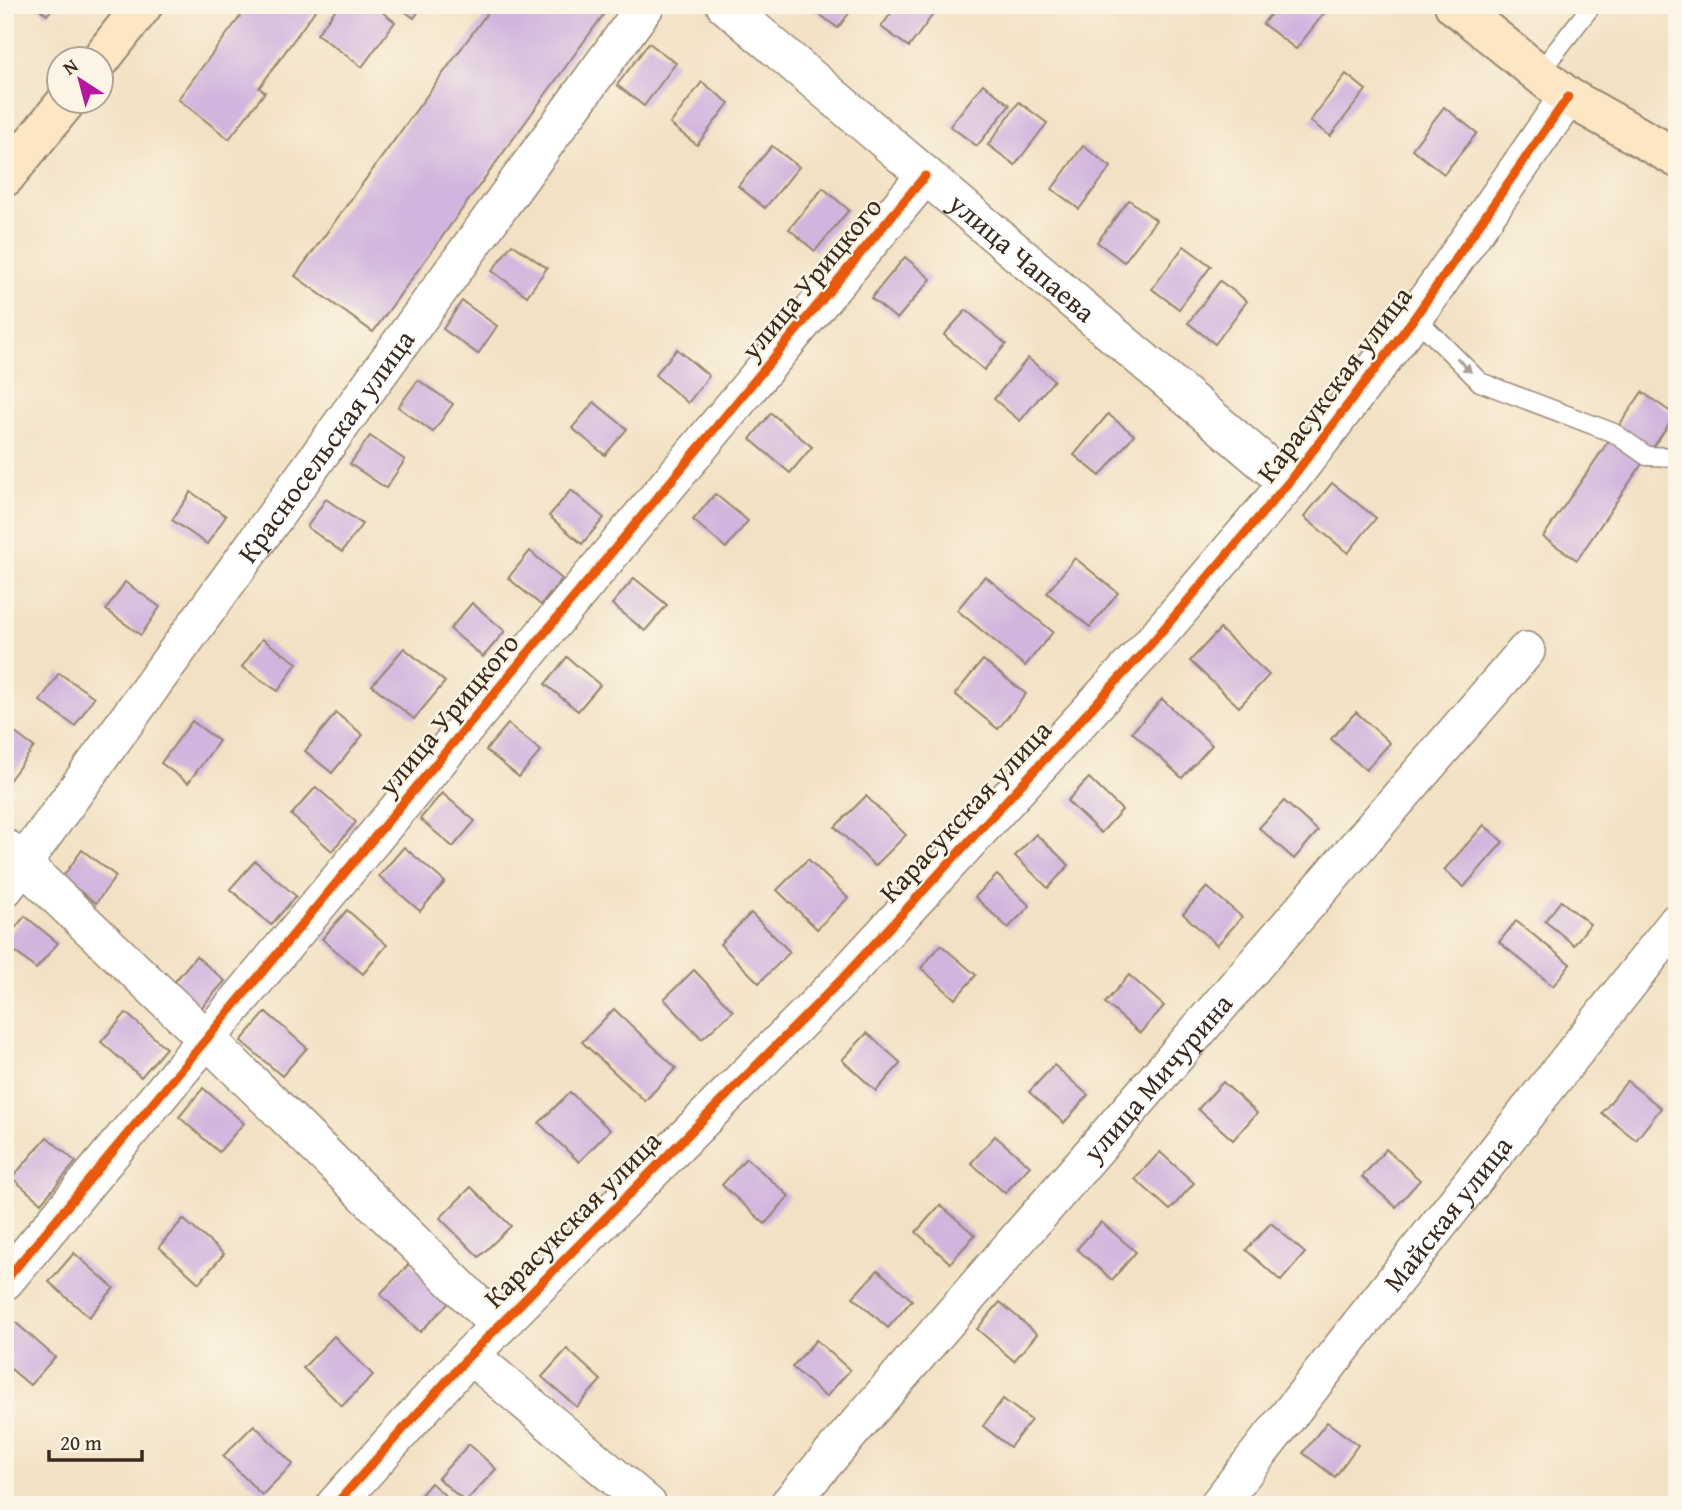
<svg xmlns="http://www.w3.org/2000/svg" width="1682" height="1510" font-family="'Gentium Book Plus',serif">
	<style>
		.building { fill: #d0b5de }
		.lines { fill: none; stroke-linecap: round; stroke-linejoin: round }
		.lane-casing { stroke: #968671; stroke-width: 21 }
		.street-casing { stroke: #968671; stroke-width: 40 }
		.secondary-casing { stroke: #968671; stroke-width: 42 }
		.lane { stroke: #fff; stroke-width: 18 }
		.street { stroke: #fff; stroke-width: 37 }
		.secondary { stroke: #fce6c4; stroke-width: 38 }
		.cycleway-casing { stroke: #fcf5e5; stroke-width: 13 }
		.cycleway { stroke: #e8590c; stroke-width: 9 }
		.oneway { fill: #a79f9a }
		.labels { text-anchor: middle; stroke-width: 5; stroke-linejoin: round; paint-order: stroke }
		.street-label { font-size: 28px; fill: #3b2a1e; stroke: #fcf5e5 }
	</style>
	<rect width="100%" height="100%" fill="#fcf5e5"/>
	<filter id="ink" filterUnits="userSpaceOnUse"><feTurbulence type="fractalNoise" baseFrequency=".0143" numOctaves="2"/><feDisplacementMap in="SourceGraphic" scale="14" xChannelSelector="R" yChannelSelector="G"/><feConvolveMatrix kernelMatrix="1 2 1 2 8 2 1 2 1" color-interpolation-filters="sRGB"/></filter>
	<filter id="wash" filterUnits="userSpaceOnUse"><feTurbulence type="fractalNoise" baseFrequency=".00686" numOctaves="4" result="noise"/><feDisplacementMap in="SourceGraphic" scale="28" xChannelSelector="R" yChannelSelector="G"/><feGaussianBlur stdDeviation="1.57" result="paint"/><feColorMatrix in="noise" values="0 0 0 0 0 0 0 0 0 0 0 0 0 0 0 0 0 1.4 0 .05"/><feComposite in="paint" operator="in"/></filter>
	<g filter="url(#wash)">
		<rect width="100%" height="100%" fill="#f2e1c4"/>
		<g id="blocks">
			<!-- building -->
			<g class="building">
				<polygon points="35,5 55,5 47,15"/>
				<polygon points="249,5 319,5 259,88 265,92 229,139 178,99"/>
				<polygon points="339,5 373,5 395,22 362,67 317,34"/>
				<polygon points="396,5 423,5 414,18"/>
				<polygon points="493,5 609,7 373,332 295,276"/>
				<polygon points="812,5 855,5 838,28 811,8"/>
				<polygon points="897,5 940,5 909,47 881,27"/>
				<polygon points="1277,5 1325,5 1328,8 1296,49 1263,24"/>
				<polygon points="649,43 676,63 644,106 617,85"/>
				<polygon points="1346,74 1366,90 1330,136 1310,121"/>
				<polygon points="702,82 729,103 697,145 670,124"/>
				<polygon points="983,84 1010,105 977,146 950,126"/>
				<polygon points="1019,102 1047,123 1015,165 988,145"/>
				<polygon points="1444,107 1477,133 1444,174 1412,149"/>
				<polygon points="772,146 799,167 765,208 738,186"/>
				<polygon points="1083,146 1111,167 1079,209 1052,189"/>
				<polygon points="823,188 849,210 815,251 789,229"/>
				<polygon points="1129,200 1156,220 1124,262 1097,242"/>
				<polygon points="512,244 547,268 527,296 492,271"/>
				<polygon points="1184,246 1211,266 1179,309 1152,289"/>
				<polygon points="905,257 931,279 897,319 871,298"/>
				<polygon points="1220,281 1247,301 1215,344 1188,323"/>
				<polygon points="462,301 497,326 478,354 443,329"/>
				<polygon points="966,310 1006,344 984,370 944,335"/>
				<polygon points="677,349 709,376 688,403 655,375"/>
				<polygon points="1028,358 1054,380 1020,421 994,399"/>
				<polygon points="418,380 453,404 433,432 398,407"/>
				<polygon points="1642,392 1675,415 1577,560 1543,537"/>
				<polygon points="594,402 627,429 605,455 572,428"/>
				<polygon points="771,413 812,447 790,473 750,439"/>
				<polygon points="1108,414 1134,435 1100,476 1074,455"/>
				<polygon points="370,436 405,460 386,488 350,464"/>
				<polygon points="1332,483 1376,518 1348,553 1304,517"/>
				<polygon points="571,490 604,518 582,544 549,516"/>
				<polygon points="191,492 226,516 207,544 172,520"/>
				<polygon points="715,494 748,521 726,548 693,520"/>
				<polygon points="326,499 362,524 342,552 307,527"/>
				<polygon points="530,551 562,579 541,605 508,578"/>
				<polygon points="1075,558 1118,593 1090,627 1047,593"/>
				<polygon points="985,576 1053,632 1025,666 957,610"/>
				<polygon points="634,578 667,605 645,631 612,604"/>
				<polygon points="125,582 160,607 141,635 106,610"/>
				<polygon points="472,603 505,631 483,657 450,629"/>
				<polygon points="1220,629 1269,675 1239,707 1190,661"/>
				<polygon points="262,639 297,663 278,691 242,667"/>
				<polygon points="404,648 445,682 414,719 372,685"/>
				<polygon points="567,657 600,685 578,711 545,684"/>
				<polygon points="983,660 1026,694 998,729 955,694"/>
				<polygon points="59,673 94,697 75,726 40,701"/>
				<polygon points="1162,699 1212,745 1182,778 1132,732"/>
				<polygon points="1356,712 1390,743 1366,770 1331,739"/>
				<polygon points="336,713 363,735 332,773 305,751"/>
				<polygon points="192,721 219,741 188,783 161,763"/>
				<polygon points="508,724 541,751 519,777 486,750"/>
				<polygon points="7,727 34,747 8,782 5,779 5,730"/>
				<polygon points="1089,778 1122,810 1101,833 1067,801"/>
				<polygon points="316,787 356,822 332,851 291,815"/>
				<polygon points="442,793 475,821 453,847 420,819"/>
				<polygon points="866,796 906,835 875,866 835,827"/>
				<polygon points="1284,801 1318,831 1294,859 1259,828"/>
				<polygon points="1484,825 1503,842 1464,887 1444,870"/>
				<polygon points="1036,834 1069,865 1048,888 1015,856"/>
				<polygon points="404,847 445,882 420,911 379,876"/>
				<polygon points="82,850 116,876 96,903 62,878"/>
				<polygon points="808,859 848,898 817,929 777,890"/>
				<polygon points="255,861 296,896 271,925 230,889"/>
				<polygon points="997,875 1030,906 1008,928 975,897"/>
				<polygon points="1207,887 1242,917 1217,945 1183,914"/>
				<polygon points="1561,901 1590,924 1574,945 1545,921"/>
				<polygon points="347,910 387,945 363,974 322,939"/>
				<polygon points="751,913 790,952 759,983 720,944"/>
				<polygon points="25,916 58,943 36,969 5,943 5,940"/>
				<polygon points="1516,921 1570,964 1553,986 1499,942"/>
				<polygon points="941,945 976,975 955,999 921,968"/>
				<polygon points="196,956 225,981 200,1009 172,985"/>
				<polygon points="694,970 733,1011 702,1039 664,999"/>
				<polygon points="1129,975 1164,1006 1140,1033 1105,1003"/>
				<polygon points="614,1009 676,1068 645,1101 582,1042"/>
				<polygon points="266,1012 307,1048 282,1076 241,1041"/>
				<polygon points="126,1013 166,1048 141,1077 101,1042"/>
				<polygon points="867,1033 901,1063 876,1091 842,1060"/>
				<polygon points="1054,1065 1088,1095 1064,1123 1029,1092"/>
				<polygon points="1627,1081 1661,1108 1636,1140 1602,1113"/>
				<polygon points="1223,1082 1257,1113 1233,1140 1198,1109"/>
				<polygon points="203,1088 244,1123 219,1152 179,1117"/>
				<polygon points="570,1092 610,1130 579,1162 539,1123"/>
				<polygon points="995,1136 1030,1166 1005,1193 971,1163"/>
				<polygon points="47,1137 76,1162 41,1203 12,1178"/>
				<polygon points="1386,1149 1420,1180 1396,1207 1362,1177"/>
				<polygon points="1160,1152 1194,1183 1170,1210 1135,1179"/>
				<polygon points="746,1158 789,1196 765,1224 722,1185"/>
				<polygon points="471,1187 511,1226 479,1257 440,1218"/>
				<polygon points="940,1205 975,1235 950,1263 916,1232"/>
				<polygon points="183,1219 224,1254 199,1283 159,1247"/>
				<polygon points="1101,1222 1136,1252 1112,1280 1077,1249"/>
				<polygon points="1271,1223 1305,1253 1281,1281 1246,1250"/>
				<polygon points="74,1253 114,1288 89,1317 49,1282"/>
				<polygon points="411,1262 451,1301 420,1332 380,1294"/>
				<polygon points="878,1270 912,1300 888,1328 853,1297"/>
				<polygon points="1000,1302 1037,1334 1014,1361 977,1329"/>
				<polygon points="15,1322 55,1357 30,1385 5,1364 5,1332"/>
				<polygon points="334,1336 373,1375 342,1406 303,1368"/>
				<polygon points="816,1340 850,1370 826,1397 792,1367"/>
				<polygon points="567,1349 601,1380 577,1407 542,1377"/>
				<polygon points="1003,1399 1031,1420 1010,1447 983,1426"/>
				<polygon points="1327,1422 1358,1445 1335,1477 1303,1453"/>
				<polygon points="254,1425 293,1464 262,1495 223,1456"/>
				<polygon points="469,1444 496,1469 465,1502 438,1478"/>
				<polygon points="431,1483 456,1505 412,1505"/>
			</g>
		</g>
	</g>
	<g filter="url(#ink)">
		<use href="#blocks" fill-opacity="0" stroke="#968671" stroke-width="2"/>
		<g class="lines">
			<!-- lane casing -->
			<g class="lane-casing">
				<g id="lane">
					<polyline points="1539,73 1592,5"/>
					<polyline points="1415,317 1480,382 1614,433 1647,456 1677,457"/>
				</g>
			</g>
			<!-- street casing -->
			<g class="street-casing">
				<g id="street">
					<path id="s1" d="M 725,5 L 1288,483"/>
					<polyline points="7,849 207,1039 499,1326"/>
					<path id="s2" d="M 5,888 L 646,5"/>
					<polyline points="5,1281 925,176"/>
					<polyline points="470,1355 648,1505"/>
					<polyline points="335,1505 470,1355 840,981 1150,645 1288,483 1415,317 1568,97"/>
					<path id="s3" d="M 788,1505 L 1526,651"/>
					<path id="s4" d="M 1218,1505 L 1677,922"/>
				</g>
			</g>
			<!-- secondary casing -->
			<g class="secondary-casing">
				<g id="secondary">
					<polyline points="1454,5 1568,97 1677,158"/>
					<polyline points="100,60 143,5"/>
					<polyline points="5,177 66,102"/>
				</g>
			</g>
			<!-- lane -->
			<use href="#lane" class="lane"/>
			<!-- street -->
			<use href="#street" class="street"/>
			<!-- secondary -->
			<use href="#secondary" class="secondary"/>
			<!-- cycleway casing -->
			<g class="cycleway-casing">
				<g id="cycleway">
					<polyline points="5,1281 925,176"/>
					<polyline points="335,1505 470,1355 840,981 1150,645 1288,483 1415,317 1568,97"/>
				</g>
			</g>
			<!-- cycleway -->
			<use href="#cycleway" class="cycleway"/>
		</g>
		<!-- one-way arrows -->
		<defs><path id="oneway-solid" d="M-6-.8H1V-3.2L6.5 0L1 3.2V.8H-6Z" transform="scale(1.75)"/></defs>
		<use class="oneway" href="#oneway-solid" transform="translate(1464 365) rotate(45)"/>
	</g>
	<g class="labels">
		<!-- street labels -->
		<g class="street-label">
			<text dy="10" stroke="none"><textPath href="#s1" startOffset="390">улица Чапаева</textPath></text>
			<text transform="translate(811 278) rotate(-50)" y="10">улица Урицкого</text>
			<text transform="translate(1334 384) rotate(-53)" y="10">Карасукская улица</text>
			<text dy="10" stroke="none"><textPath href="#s2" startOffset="546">Красносельская улица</textPath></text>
			<text transform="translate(448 714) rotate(-50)" y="10">улица Урицкого</text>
			<text transform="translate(965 811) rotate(-47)" y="10">Карасукская улица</text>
			<text dy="10" stroke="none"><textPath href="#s3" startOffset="565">улица Мичурина</textPath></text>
			<text dy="10" stroke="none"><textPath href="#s4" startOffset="371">Майская улица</textPath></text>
			<text transform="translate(572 1219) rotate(-45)" y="10">Карасукская улица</text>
		</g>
	</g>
	<!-- margin -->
	<rect width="1682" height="1510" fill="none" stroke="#fcf5e5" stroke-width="28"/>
	<!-- north arrow -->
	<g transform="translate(80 80) rotate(324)"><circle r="33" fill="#fcf5e5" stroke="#afa495" stroke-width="2"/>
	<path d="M0-5L12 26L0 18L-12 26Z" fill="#b5179e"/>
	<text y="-10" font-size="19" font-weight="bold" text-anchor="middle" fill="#3b2a1e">N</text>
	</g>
	<!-- scale -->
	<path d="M49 1450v10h93v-10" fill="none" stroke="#3b2a1e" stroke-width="3.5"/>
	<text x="60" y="1450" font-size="21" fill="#3b2a1e" stroke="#fcf5e5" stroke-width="5" paint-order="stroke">20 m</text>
</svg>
